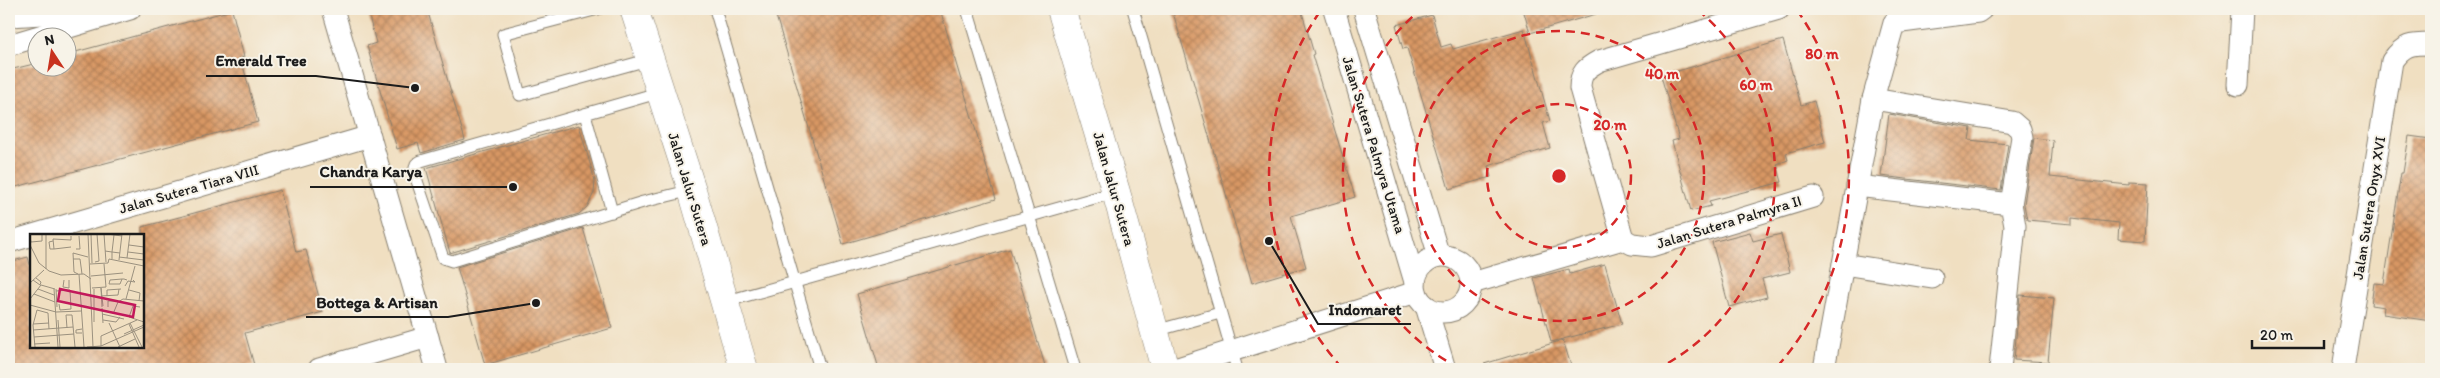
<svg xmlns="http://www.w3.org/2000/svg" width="2440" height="378" font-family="Itim,sans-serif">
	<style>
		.building { fill: url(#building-cross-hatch) }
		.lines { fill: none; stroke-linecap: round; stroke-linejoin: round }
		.service-casing { stroke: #867e6e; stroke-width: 13 }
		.minor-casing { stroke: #867e6e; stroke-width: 23 }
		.secondary-casing { stroke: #867e6e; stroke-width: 29 }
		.service { stroke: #fff; stroke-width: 11 }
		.minor { stroke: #fff; stroke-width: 21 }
		.secondary { stroke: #fff; stroke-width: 28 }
		.ring { fill: none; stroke: #d62828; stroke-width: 2.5; stroke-dasharray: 9 6 }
		.labels { text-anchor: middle; stroke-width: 4; stroke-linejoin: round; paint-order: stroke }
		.street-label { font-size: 15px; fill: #1c1c1c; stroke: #f7f3e8 }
		.inset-road { fill: none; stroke: #9b917f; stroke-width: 1 }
		.view { fill: #c2185b; fill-opacity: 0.15; stroke: #c2185b; stroke-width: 2.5 }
		.inset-edge { fill: none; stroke: #1c1c1c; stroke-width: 2.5 }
		.centre { fill: #d62828; stroke: #f7f3e8; stroke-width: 2.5 }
		.ring-label { font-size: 15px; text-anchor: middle; font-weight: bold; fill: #d62828; stroke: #f7f3e8; stroke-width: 4; stroke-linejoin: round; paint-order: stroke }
		.leader { fill: none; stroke: #1c1c1c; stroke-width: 2 }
		.callout-dot { fill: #1c1c1c; stroke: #f7f3e8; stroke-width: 2 }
		.callout-label { font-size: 16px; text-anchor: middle; font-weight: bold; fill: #1c1c1c; stroke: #f7f3e8; stroke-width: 4; stroke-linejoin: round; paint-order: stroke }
	</style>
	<defs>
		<pattern id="building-cross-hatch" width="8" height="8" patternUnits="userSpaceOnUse" patternTransform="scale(1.25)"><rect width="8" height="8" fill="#d89763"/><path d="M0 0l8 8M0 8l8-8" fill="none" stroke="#ae7a51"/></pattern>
	</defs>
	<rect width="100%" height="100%" fill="#f7f3e8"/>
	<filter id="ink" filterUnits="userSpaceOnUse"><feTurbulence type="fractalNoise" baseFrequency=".02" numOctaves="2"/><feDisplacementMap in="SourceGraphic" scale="10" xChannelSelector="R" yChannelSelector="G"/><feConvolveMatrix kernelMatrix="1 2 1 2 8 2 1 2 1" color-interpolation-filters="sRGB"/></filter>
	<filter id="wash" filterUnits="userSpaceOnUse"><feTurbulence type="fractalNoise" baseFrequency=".0096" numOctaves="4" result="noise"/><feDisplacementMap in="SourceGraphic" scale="20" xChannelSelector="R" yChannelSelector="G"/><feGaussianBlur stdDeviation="1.12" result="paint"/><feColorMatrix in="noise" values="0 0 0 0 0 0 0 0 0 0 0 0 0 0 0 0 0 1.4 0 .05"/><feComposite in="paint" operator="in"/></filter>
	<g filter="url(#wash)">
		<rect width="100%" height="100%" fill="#f0dfc1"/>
		<g id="blocks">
			<!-- building -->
			<g class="building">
				<polygon points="367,9 427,9 465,140 421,153 418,143 397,149 367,46 376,43"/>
				<polygon points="774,9 940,9 996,199 843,244"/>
				<polygon points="1172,9 1301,9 1314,54 1312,55 1355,197 1291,216 1306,267 1252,283"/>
				<polygon points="1523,9 1595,9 1596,14 1530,33"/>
				<polygon points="232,10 244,57 241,58 258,122 16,187 9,161 9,70 38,63 38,68 68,68 68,54"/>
				<polygon points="1432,15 1441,47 1451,44 1453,49 1524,29 1550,121 1543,123 1550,148 1488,166 1491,177 1449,189 1407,48 1403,49 1396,25"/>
				<polygon points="1783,40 1801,105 1814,101 1825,142 1786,153 1788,160 1777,164 1782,182 1709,201 1711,206 1691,211 1672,141 1679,139 1661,76"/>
				<polygon points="1889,114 1971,128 1969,140 2008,144 2001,190 1881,176"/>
				<polygon points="579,125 595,181 594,193 587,207 579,214 450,253 426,168"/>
				<polygon points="2409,136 2431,139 2431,321 2383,314 2384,307 2371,305 2374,283 2384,284 2401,173 2403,173"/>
				<polygon points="2034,138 2053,140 2050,177 2129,185 2129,182 2148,183 2145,241 2118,239 2119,223 2072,218 2072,224 2027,220 2024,204"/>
				<polygon points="280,190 296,252 306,250 323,312 245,333 254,365 238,369 13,369 9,355 9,262 28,257 31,268 31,347 142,347 142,227"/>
				<polygon points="583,228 612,328 485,365 457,267"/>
				<polygon points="1750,232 1753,241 1781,234 1790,272 1762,279 1767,297 1729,307 1712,242"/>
				<polygon points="1010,249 1046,369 879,369 857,294"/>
				<polygon points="1605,264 1622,324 1551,342 1534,278 1569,269 1570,274"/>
				<polygon points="2020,295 2054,298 2048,362 2014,360"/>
				<polygon points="1563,340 1572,369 1485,369 1484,364"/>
			</g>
		</g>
	</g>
	<g filter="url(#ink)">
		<use href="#blocks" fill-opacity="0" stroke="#867e6e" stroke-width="1"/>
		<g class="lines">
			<!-- service casing -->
			<g class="service-casing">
				<g id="service">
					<polyline points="598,9 503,34 520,95 651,59"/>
					<polyline points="715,9 820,369"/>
					<polyline points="967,9 1075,369"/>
					<polyline points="1133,9 1237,369"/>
					<polyline points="661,92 421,161 416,164 414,172 443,258 452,261 643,202 692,190"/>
					<polyline points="585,114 612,212"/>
					<polyline points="724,302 1116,192"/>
					<polyline points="1155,331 1220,313"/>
				</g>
			</g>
			<!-- minor casing -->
			<g class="minor-casing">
				<g id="minor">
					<polyline points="333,9 437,369"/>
					<polyline points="1334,9 1415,282"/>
					<polyline points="1364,9 1439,256"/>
					<polyline points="9,16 93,11"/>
					<polyline points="9,45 130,9"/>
					<polyline points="2238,85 2242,9"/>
					<polyline points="1873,99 2012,122 2020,129 2022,137 2011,204"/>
					<polyline points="1857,186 2011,204 2015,226 2000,369"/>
					<path d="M 1623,239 L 1580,88 C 1580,73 1586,68 1599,61 L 1779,9"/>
					<polyline points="9,242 370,136"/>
					<circle cx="1443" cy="284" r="28"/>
					<polyline points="1843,264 1932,278"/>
					<polyline points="1472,283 1623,239 1632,244 1651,246 1813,197"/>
					<polyline points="1426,306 1445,369"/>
					<polyline points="319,369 428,337"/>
					<polyline points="1175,369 1416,292"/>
					<polyline points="1824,369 1873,99 1894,23 1978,12 1982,9"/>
					<path d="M 2343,369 L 2392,61 C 2404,44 2411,44 2431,44"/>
				</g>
			</g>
			<!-- secondary casing -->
			<g class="secondary-casing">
				<g id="secondary">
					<polyline points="634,9 692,190 744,369"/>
					<polyline points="1061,9 1116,192 1165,369"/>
				</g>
			</g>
			<!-- service -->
			<use href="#service" class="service"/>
			<!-- minor -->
			<use href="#minor" class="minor"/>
			<!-- secondary -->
			<use href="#secondary" class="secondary"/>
		</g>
	</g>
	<!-- distance rings -->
	<g class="ring">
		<circle cx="1559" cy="176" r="72"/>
		<circle cx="1559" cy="176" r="145"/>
		<path d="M1459 368A217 217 0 0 1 1420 10M1698 10A217 217 0 0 1 1659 368"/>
		<path d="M1342 368A290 290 0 0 1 1321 10M1797 10A290 290 0 0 1 1776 368"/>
	</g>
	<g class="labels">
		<!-- street labels -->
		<g class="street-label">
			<text transform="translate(1374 145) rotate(73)" y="5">Jalan Sutera Palmyra Utama</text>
			<text transform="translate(189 189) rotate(-16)" y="5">Jalan Sutera Tiara VIII</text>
			<text transform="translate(690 189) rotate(73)" y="5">Jalan Jalur Sutera</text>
			<text transform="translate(1114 189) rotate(74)" y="5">Jalan Jalur Sutera</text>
			<text transform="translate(2369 208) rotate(-81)" y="5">Jalan Sutera Onyx XVI</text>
			<text transform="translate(1729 222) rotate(-17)" y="5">Jalan Sutera Palmyra II</text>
		</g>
	</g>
	<!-- overview -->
	<g transform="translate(30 234)">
		<rect width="114" height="114" fill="#f0dfc1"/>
		<path class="inset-road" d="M 16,0 L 16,35M 37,0 L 55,0M 58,0 L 63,113M 61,0 L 62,29M 74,0 L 76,28M 77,0 L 92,2M 41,2 L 41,6 L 23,5 L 24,15 L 41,13M 0,4 L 1,8 L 12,7 L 12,0M 23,7 L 19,8 L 20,15 L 24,15M 0,11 L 9,29 L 19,37 L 31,41 L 54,40 L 61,45M 99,11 L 114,13M 46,15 L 50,15 L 49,2M 75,17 L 82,18 L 84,1M 98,18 L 114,20M 89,23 L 114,26M 97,24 L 100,0M 43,25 L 50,25 L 52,40M 82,25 L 82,18 L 90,19M 89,26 L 92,0M 65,28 L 69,27 L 67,0M 60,30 L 78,29 L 79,25 L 114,32M 48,40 L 44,38 L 43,19 L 58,23M 49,40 L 54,113M 61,42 L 93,39M 92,45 L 90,50 L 79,50 L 80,46 L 92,45 L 94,45 L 97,46M 3,46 L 10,51 L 11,48 L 6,44M 34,46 L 33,53 L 39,54 L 39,46M 0,49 L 14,36M 95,52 L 98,47 L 105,48 L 103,46M 62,54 L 76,53 L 74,30M 8,55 L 24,61M 24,55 L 28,113M 26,55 L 27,73M 99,56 L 110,59 L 109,67M 26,57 L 40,56 L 41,75 L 30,76 L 29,70M 4,60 L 25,68M 71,62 L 88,61 L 89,55M 77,62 L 77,56 L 91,55M 0,65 L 11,51 L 25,55M 96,65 L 105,32M 0,71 L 26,78 L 51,77M 72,73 L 71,54 L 73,72M 78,73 L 78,67 L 88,67M 110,73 L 103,72 L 99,83 L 114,88M 72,74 L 73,89M 72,80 L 94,85M 83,80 L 88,68 L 93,65 L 114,67M 28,86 L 30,113M 73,86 L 86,88 L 90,83M 64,88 L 64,55M 79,89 L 90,113M 100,89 L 112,113M 3,90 L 19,89M 99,90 L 109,113M 37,94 L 36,81 L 42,81 L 45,113M 52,95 L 46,96 L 46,99 L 52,99M 3,96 L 43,93M 94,100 L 114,91M 4,103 L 44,100M 4,110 L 20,109M 71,112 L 71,102 L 107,86M 5,113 L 3,91 L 7,76 L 18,79 L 19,95M 57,113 L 71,112 L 114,93M 88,113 L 105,105"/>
		<path class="view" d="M 30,55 L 105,71 L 103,83 L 28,67 Z"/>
		<rect width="114" height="114" class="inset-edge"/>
	</g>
	<circle cx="1559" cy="176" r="8" class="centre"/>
	<g class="ring-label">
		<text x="1822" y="59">80 m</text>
		<text x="1662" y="79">40 m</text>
		<text x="1756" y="90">60 m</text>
		<text x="1610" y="130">20 m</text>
	</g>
	<!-- callouts -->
	<path class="leader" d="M415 88L316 76H206M513 187L432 187H310M536 303L448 317H306M1269 241L1318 324H1411"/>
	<g class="callout-dot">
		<circle cx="415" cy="88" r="5"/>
		<circle cx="513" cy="187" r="5"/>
		<circle cx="536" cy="303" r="5"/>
		<circle cx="1269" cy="241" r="5"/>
	</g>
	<g class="callout-label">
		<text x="261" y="66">Emerald Tree</text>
		<text x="371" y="177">Chandra Karya</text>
		<text x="377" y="308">Bottega &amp; Artisan</text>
		<text x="1365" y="315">Indomaret</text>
	</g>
	<!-- margin -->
	<rect width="2440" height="378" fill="none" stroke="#f7f3e8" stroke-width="30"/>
	<!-- north arrow -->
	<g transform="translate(52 52) rotate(348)"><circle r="24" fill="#f7f3e8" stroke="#9f9d96"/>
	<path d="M0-4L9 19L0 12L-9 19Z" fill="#c8321e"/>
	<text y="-8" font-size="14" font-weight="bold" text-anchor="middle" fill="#1c1c1c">N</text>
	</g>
	<!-- scale -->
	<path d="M2252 340v8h72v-8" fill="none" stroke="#1c1c1c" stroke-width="2.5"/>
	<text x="2260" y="340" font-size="15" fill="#1c1c1c" stroke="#f7f3e8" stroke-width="4" paint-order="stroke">20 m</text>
</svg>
